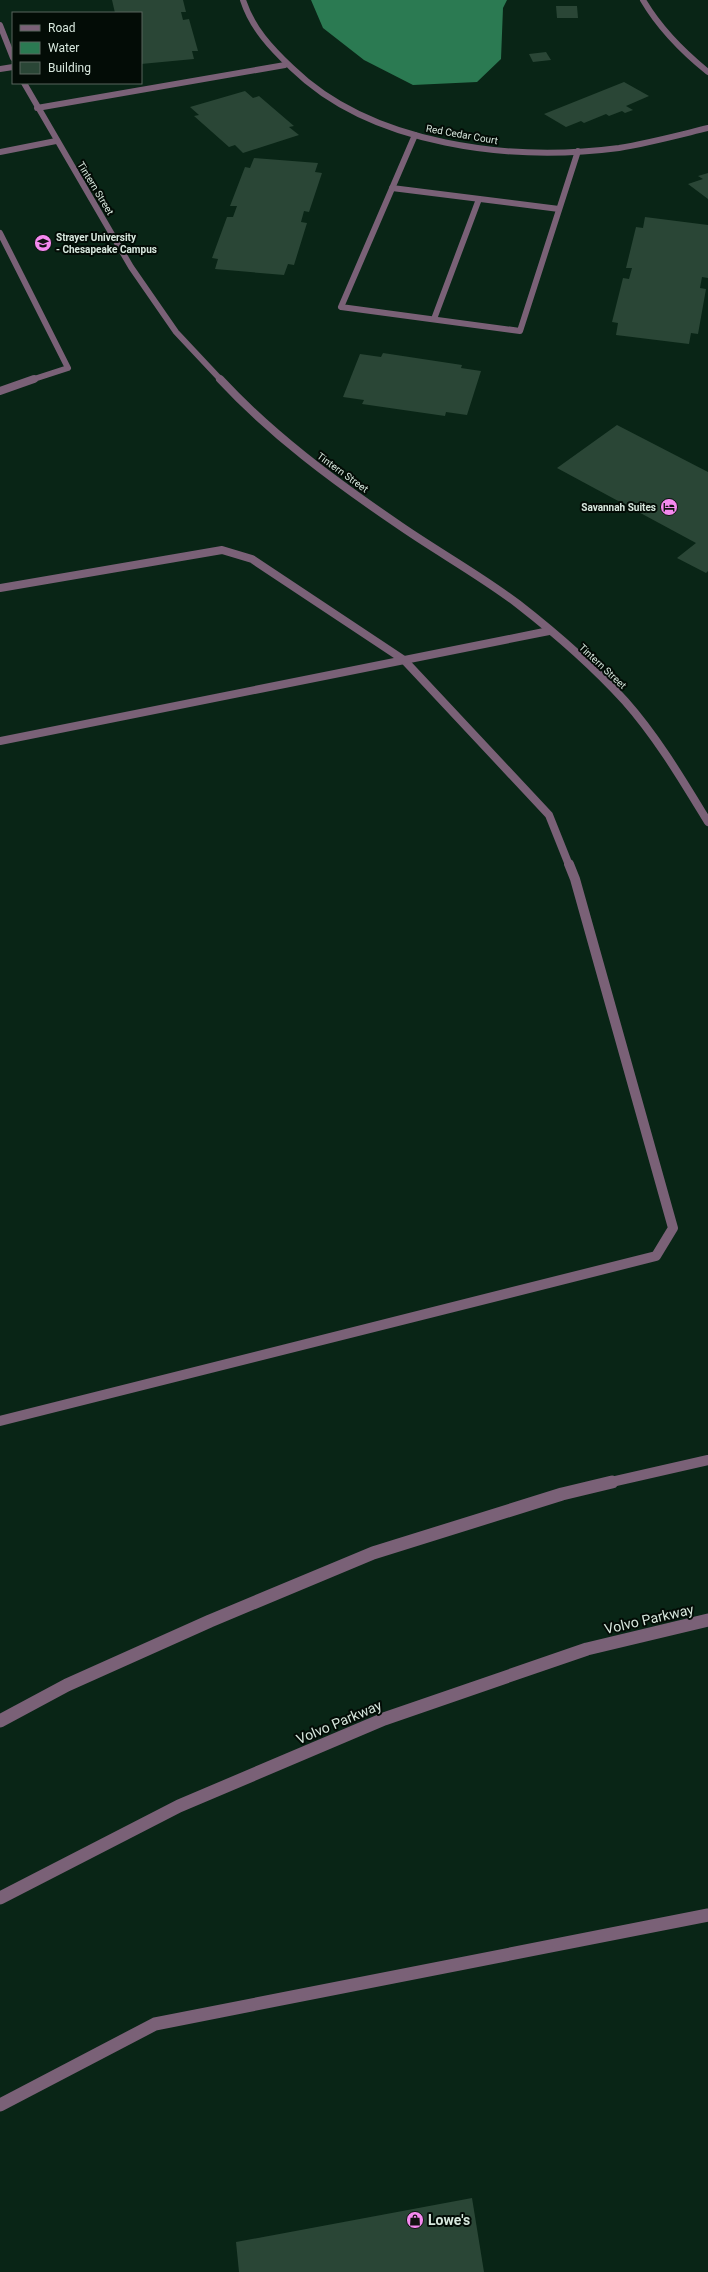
<svg xmlns="http://www.w3.org/2000/svg" width="708" height="2272" font-family="Roboto,sans-serif">
	<style>
		.water { fill: #2b7a52 }
		.building { fill: #2a4636 }
		.lines { fill: none; stroke-linecap: round; stroke-linejoin: round }
		.minor-far3 { stroke: #7a6177; stroke-width: 6 }
		.minor-far2 { stroke: #7a6177; stroke-width: 8 }
		.minor-far1 { stroke: #7a6177; stroke-width: 10 }
		.minor { stroke: #7a6177; stroke-width: 13 }
		.labels { text-anchor: middle; stroke-width: 4; stroke-linejoin: round; paint-order: stroke }
		.far-street-label { font-size: 10px; fill: #d7e7dd; stroke: #030c06 }
		.far-poi-label { font-size: 10px; font-weight: bold; fill: #d7e7dd; stroke: #030c06; text-anchor: start }
		.near-street-label { font-size: 14px; fill: #d7e7dd; stroke: #030c06 }
		.near-poi-label { font-size: 14px; font-weight: bold; fill: #d7e7dd; stroke: #030c06; text-anchor: start }
	</style>
	<rect width="100%" height="100%" fill="#092516"/>
	<!-- water -->
	<polygon class="water" points="311,0 507,0 503,8 501,59 477,82 413,85 364,60 323,28"/>
	<!-- building -->
	<g class="building">
		<polygon points="112,0 183,0 186,12 181,12 183,20 189,19 198,51 192,51 194,59 141,64 141,13 115,13"/>
		<polygon points="556,6 577,6 578,18 557,18"/>
		<polygon points="546,52 551,60 533,62 529,54"/>
		<polygon points="624,82 649,96 626,106 633,110 625,113 622,111 609,116 606,114 584,123 581,121 566,127 544,114"/>
		<polygon points="245,91 253,98 259,96 294,126 289,127 299,135 243,153 235,145 229,147 194,116 199,115 190,107"/>
		<polygon points="254,158 318,163 315,172 322,173 309,212 304,211 301,222 307,223 294,265 288,264 284,275 215,269 218,259 212,258 227,217 233,217 237,206 230,206 245,167 250,168"/>
		<polygon points="708,173 708,199 688,184 703,179 698,176"/>
		<polygon points="645,217 708,225 708,278 702,277 700,288 706,289 698,334 691,333 689,344 616,335 618,323 612,322 623,278 629,279 632,268 626,268 636,227 643,228"/>
		<polygon points="383,353 462,365 461,368 481,371 467,415 446,412 445,416 362,404 364,400 343,397 360,354 381,357"/>
		<polygon points="617,425 708,472 708,571 706,573 677,558 696,543 557,468"/>
		<polygon points="472,2198 484,2272 239,2272 236,2242"/>
	</g>
	<g class="lines">
		<!-- minor-far3 -->
		<g class="minor-far3">
			<path d="M 243,0 C 252,28 271,48 292,68 C 372,146 512,162 619,148 C 649,143 679,135 708,128"/>
			<path d="M 643,0 C 660,29 682,51 708,72"/>
			<polyline points="0,25 13,58"/>
			<polyline points="0,69 13,67"/>
			<polyline points="24,83 131,267 176,332 221,380"/>
			<polyline points="37,108 285,65"/>
			<polyline points="415,135 341,307 520,331 578,151"/>
			<polyline points="0,152 56,141"/>
			<polyline points="392,188 559,209"/>
			<polyline points="0,233 68,368 31,380"/>
			<polyline points="434,319 479,199"/>
		</g>
		<!-- minor-far2 -->
		<g class="minor-far2">
			<path d="M 220,379 C 272,435 333,480 396,523 C 436,551 480,575 518,604 C 554,632 594,667 625,701 C 657,737 683,781 708,822"/>
			<polyline points="0,391 34,379"/>
			<polyline points="0,588 222,550 252,559 404,660 549,815 569,865"/>
			<polyline points="0,741 549,631"/>
		</g>
		<!-- minor-far1 -->
		<g class="minor-far1">
			<polyline points="0,1421 656,1256 673,1228 575,879 569,864"/>
			<polyline points="607,1483 708,1460"/>
		</g>
		<!-- minor -->
		<g class="minor">
			<polyline points="0,1721 67,1685 210,1621 373,1553 562,1494 612,1482"/>
			<polyline points="0,1898 179,1806 384,1719 587,1649 708,1620"/>
			<polyline points="0,2105 155,2024 708,1915"/>
		</g>
	</g>
	<!-- icons -->
	<defs>
		<g id="university-disc" transform="scale(0.9)"><circle r="9.5" fill="#f589ef" stroke="#030c06"/><path d="M0-5L7-2L0 1L-7-2ZM-4 1L0 2.5L4 1V4Q0 6-4 4Z" fill="#111"/></g>
		<g id="hotel-disc" transform="scale(0.9)"><circle r="9.5" fill="#f589ef" stroke="#030c06"/><path d="M-6-4.5h1.5V1H6V5H4.5V3h-9V5H-6ZM-4 0a1.8 1.8 0 1 1 3.6 0ZM.5 0V-2.5h3Q6-2.5 6 0Z" fill="#111"/></g>
		<g id="shop-disc" transform="scale(0.9)"><circle r="9.5" fill="#f589ef" stroke="#030c06"/><path d="M-5-2.5h2.3a2.7 3.5 0 0 1 5.4 0H5L5.5 6h-11ZM-1.5-2.5h3a1.5 2.3 0 0 0-3 0Z" fill="#111"/></g>
	</defs>
	<g fill-rule="evenodd">
		<use href="#university-disc" x="43" y="243"/>
		<use href="#hotel-disc" x="669" y="507"/>
		<use href="#shop-disc" x="415" y="2220"/>
	</g>
	<g class="labels">
		<!-- far-street labels -->
		<g class="far-street-label">
			<text transform="translate(462 134) rotate(10)" y="4">Red Cedar Court</text>
			<text transform="translate(96 188) rotate(59)" y="4">Tintern Street</text>
			<text transform="translate(343 472) rotate(36)" y="4">Tintern Street</text>
			<text transform="translate(603 666) rotate(43)" y="4">Tintern Street</text>
		</g>
		<!-- far-poi labels -->
		<g class="far-poi-label">
			<text x="56" y="241">Strayer University<tspan x="56" dy="12">- Chesapeake Campus</tspan></text>
			<text x="656" y="511" text-anchor="end">Savannah Suites</text>
		</g>
		<!-- near-street labels -->
		<g class="near-street-label">
			<text transform="translate(649 1619) rotate(-13)" y="5">Volvo Parkway</text>
			<text transform="translate(339 1722) rotate(-23)" y="5">Volvo Parkway</text>
		</g>
		<!-- near-poi labels -->
		<g class="near-poi-label">
			<text x="428" y="2225">Lowe's</text>
		</g>
	</g>
	<!-- legend -->
	<rect x="12" y="12" width="130" height="72" fill="#030c06" stroke="#58645c"/>
	<rect x="20" y="25" width="20" height="6" fill="#7a6177" stroke="#58645c"/>
	<text x="48" y="32" font-size="12" fill="#d7e7dd">Road</text>
	<rect x="20" y="42" width="20" height="12" fill="#2b7a52" stroke="#58645c"/>
	<text x="48" y="52" font-size="12" fill="#d7e7dd">Water</text>
	<rect x="20" y="62" width="20" height="12" fill="#2a4636" stroke="#58645c"/>
	<text x="48" y="72" font-size="12" fill="#d7e7dd">Building</text>
</svg>
